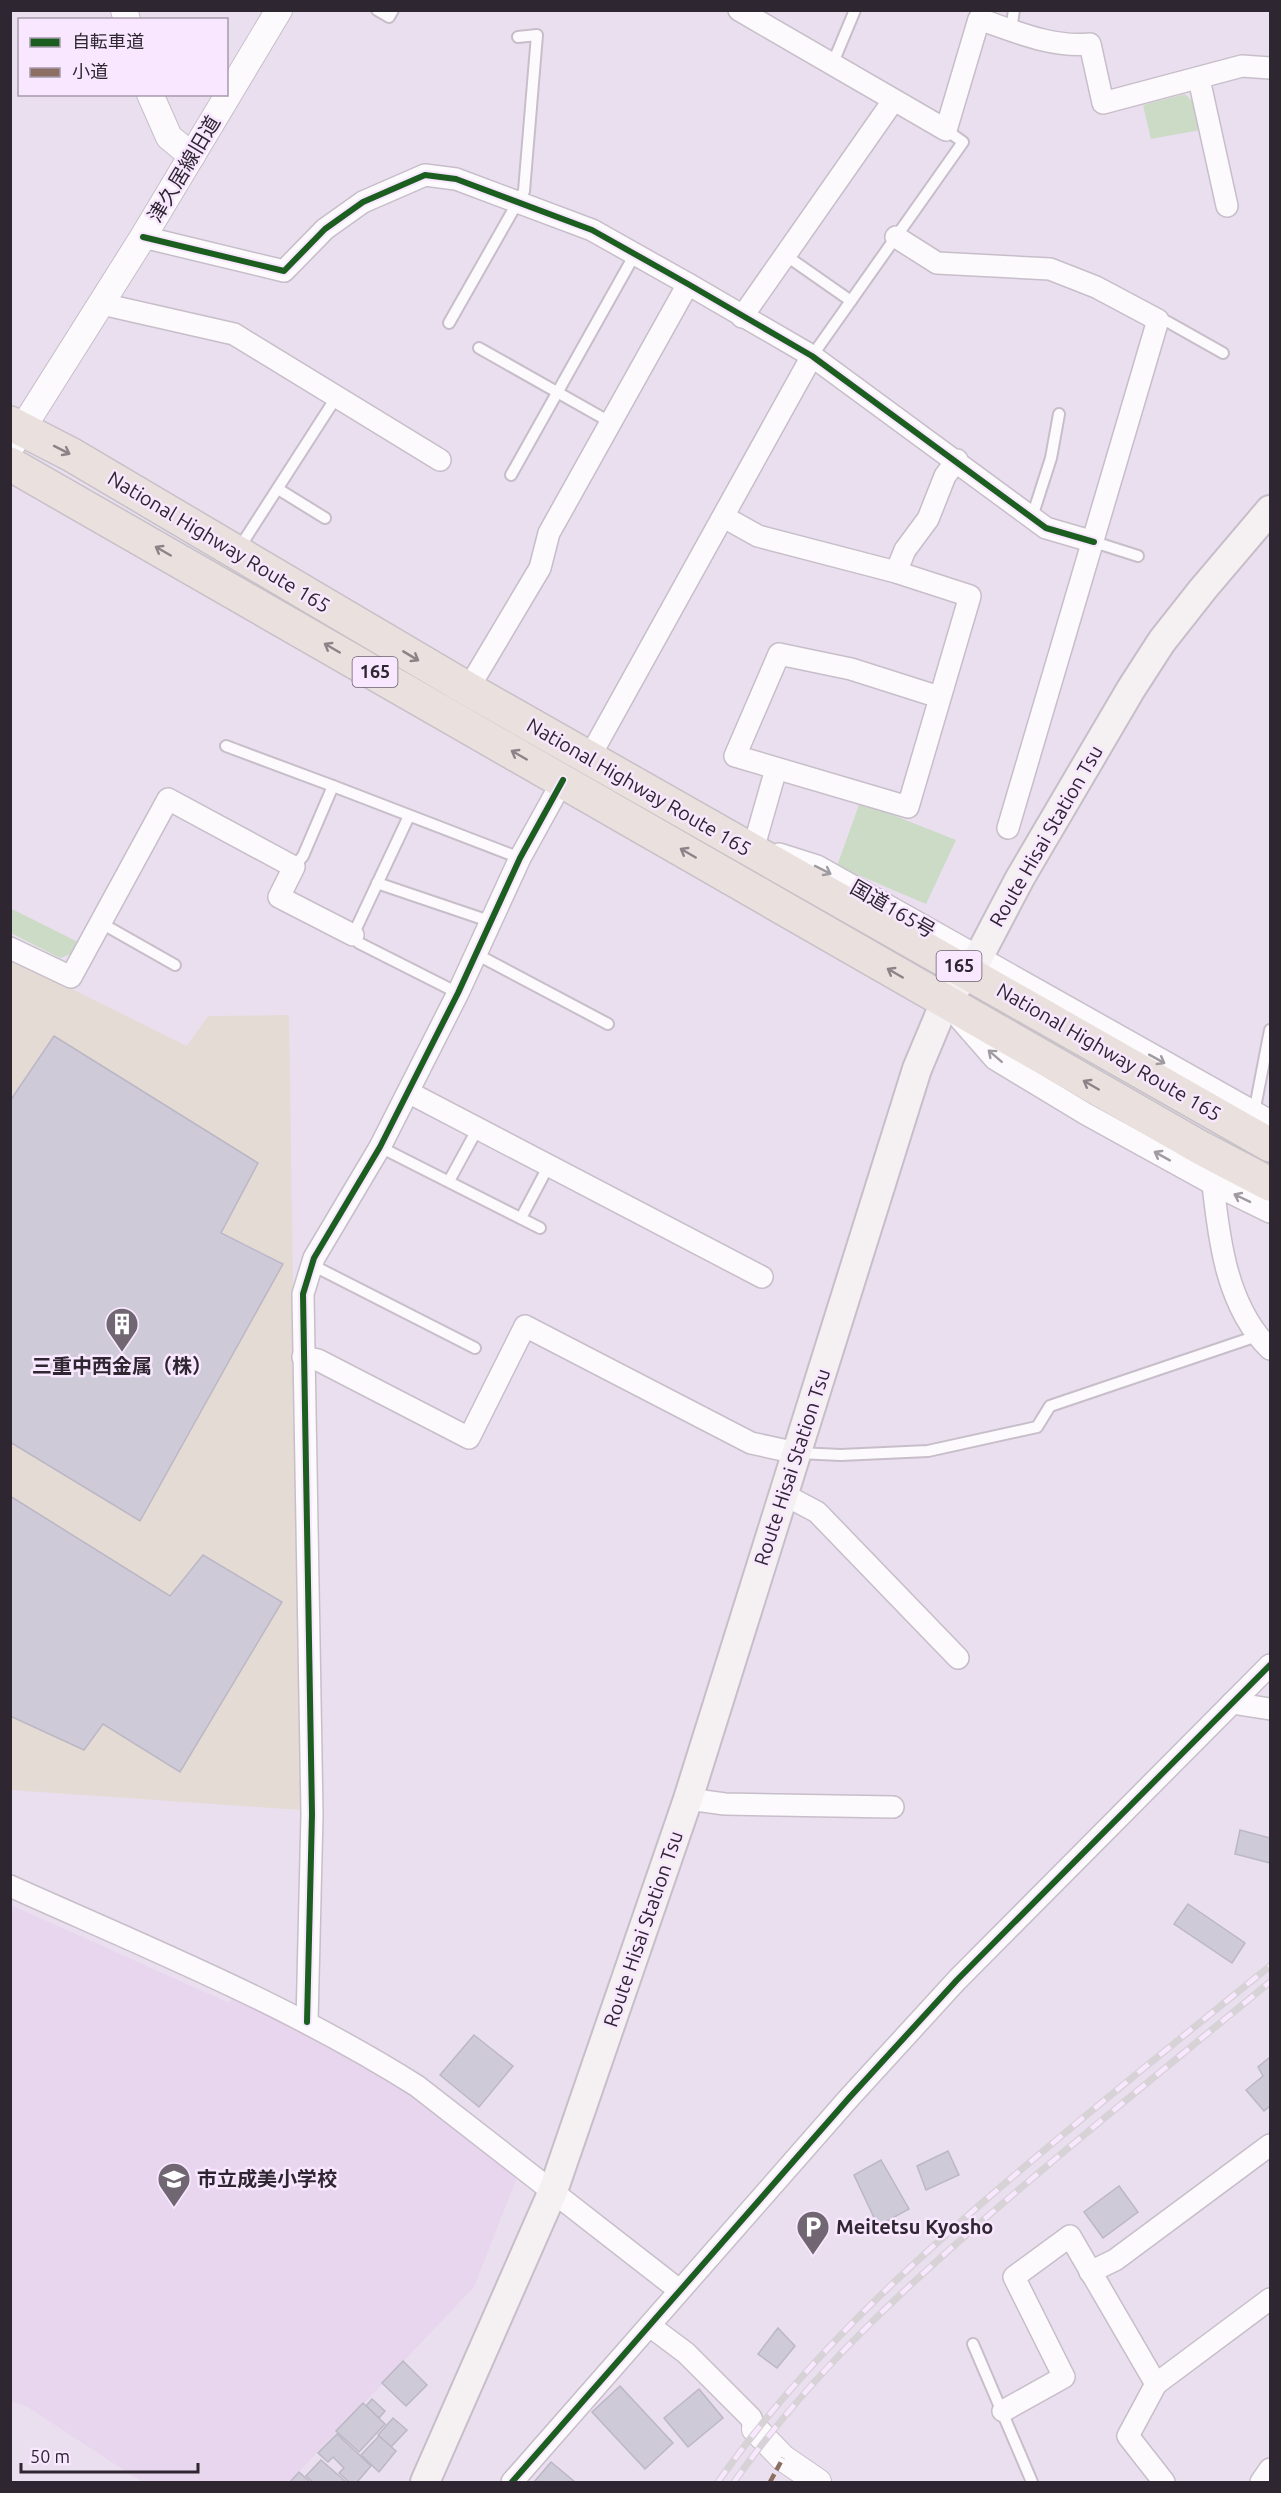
<svg xmlns="http://www.w3.org/2000/svg" width="1281" height="2493" font-family="Ubuntu,'Noto Sans JP',sans-serif">
	<style>
		.industrial { fill: #e4dbd5 }
		.built { fill: #e8d6ef }
		.green { fill: #cbdbc6 }
		.building { fill: #cecad7; stroke: #bcb7c4; stroke-width: 1.5 }
		.lines { fill: none; stroke-linecap: round; stroke-linejoin: round }
		.service-casing { stroke: #c7beca; stroke-width: 14 }
		.minor-casing { stroke: #c7beca; stroke-width: 24 }
		.tertiary-casing { stroke: #c7beca; stroke-width: 28 }
		.secondary-casing { stroke: #c7beca; stroke-width: 32 }
		.trunk-casing { stroke: #c6c0c7; stroke-width: 36 }
		.service { stroke: #fcfafc; stroke-width: 10 }
		.minor { stroke: #fcfafc; stroke-width: 21 }
		.tertiary { stroke: #fcfafc; stroke-width: 26 }
		.secondary { stroke: #f5f0f1; stroke-width: 28 }
		.trunk { stroke: #eae0de; stroke-width: 33 }
		.rail-casing { stroke: #d6d2d6; stroke-width: 7 }
		.rail { stroke: #f8e7fe; stroke-width: 4.5; stroke-dasharray: 14; stroke-linecap: butt }
		.quiet { stroke: #8d6e63; stroke-width: 4.5; stroke-dasharray: 9 4.5; stroke-linecap: butt }
		.cycleway-casing { stroke: #f8e7fe; stroke-width: 10 }
		.cycleway { stroke: #1b5e20; stroke-width: 6 }
		.oneway { stroke: #8c8388 }
		.oneway2 { stroke: #9f9ba1 }
		.labels { text-anchor: middle; stroke-width: 5; stroke-linejoin: round; paint-order: stroke }
		.shield { fill: #f8e7fe; stroke: #6b606e; stroke-width: 1.5 }
		.shield-label { font-size: 18px; font-weight: bold; fill: #2e2631 }
		.street-label { font-size: 20px; fill: #2e2631; stroke: #f8e7fe }
		.poi-label { font-size: 20px; font-weight: bold; fill: #2e2631; stroke: #f8e7fe; text-anchor: start }
	</style>
	<rect width="100%" height="100%" fill="#eadfee"/>
	<!-- industrial -->
	<polygon class="industrial" points="11,959 187,1046 208,1016 289,1015 301,1810 11,1790"/>
	<!-- built -->
	<polygon class="built" points="11,1905 229,2003 232,1997 341,2053 414,2098 518,2175 474,2287 289,2482 142,2482 26,2406 11,2401"/>
	<!-- green -->
	<g class="green">
		<polygon points="1185,94 1194,103 1200,130 1151,139 1143,105"/>
		<polygon points="860,802 956,840 926,904 837,866"/>
		<polygon points="12,909 78,942 71,954 60,958 11,933"/>
	</g>
	<!-- building -->
	<g class="building">
		<polygon points="54,1036 258,1163 221,1233 283,1264 140,1521 10,1442 10,1101"/>
		<polygon points="10,1496 170,1596 203,1555 282,1602 180,1772 103,1724 84,1750 10,1716"/>
		<polygon points="1240,1830 1270,1838 1270,1863 1235,1854"/>
		<polygon points="1188,1904 1245,1943 1232,1963 1174,1924"/>
		<polygon points="474,2035 513,2066 479,2107 440,2075"/>
		<polygon points="1270,2057 1270,2106 1264,2111 1246,2090 1263,2076 1258,2067"/>
		<polygon points="948,2151 959,2175 926,2190 917,2166"/>
		<polygon points="881,2160 909,2209 878,2226 854,2175"/>
		<polygon points="1119,2186 1138,2212 1103,2238 1084,2212"/>
		<polygon points="778,2328 795,2346 777,2368 758,2354"/>
		<polygon points="403,2361 427,2385 406,2406 382,2383"/>
		<polygon points="620,2386 673,2443 645,2469 592,2412"/>
		<polygon points="699,2389 723,2418 688,2447 664,2418"/>
		<polygon points="372,2399 385,2411 379,2418 366,2406"/>
		<polygon points="363,2403 385,2424 359,2452 336,2431"/>
		<polygon points="393,2418 407,2430 391,2447 378,2435"/>
		<polygon points="337,2434 371,2466 357,2482 349,2482 339,2473 344,2468 333,2457 328,2462 318,2453"/>
		<polygon points="379,2436 396,2451 379,2472 361,2455"/>
		<polygon points="321,2460 346,2482 313,2482 306,2476"/>
		<polygon points="551,2462 575,2482 534,2482"/>
		<polygon points="299,2472 310,2482 290,2482"/>
	</g>
	<g class="lines">
		<!-- service casing -->
		<g class="service-casing">
			<g id="service">
				<polyline points="377,10 389,17 393,10"/>
				<polyline points="1011,30 1014,10"/>
				<polyline points="832,65 855,10"/>
				<polyline points="785,255 851,301"/>
				<polyline points="1158,320 1168,322 1223,353"/>
				<polyline points="449,323 524,191 537,35 518,37"/>
				<polyline points="479,348 610,422"/>
				<polyline points="812,356 963,142 946,130"/>
				<polyline points="511,475 635,254"/>
				<polyline points="278,489 325,518"/>
				<polyline points="1032,517 1051,458 1059,414"/>
				<polyline points="1094,542 1138,556"/>
				<polyline points="238,550 337,396"/>
				<polyline points="226,746 333,786"/>
				<polyline points="409,816 353,935 359,943 458,993"/>
				<polyline points="294,867 303,856 333,786 520,858"/>
				<polyline points="377,883 492,922"/>
				<polyline points="101,923 175,965"/>
				<polyline points="476,954 608,1024"/>
				<polyline points="1254,1113 1270,1030"/>
				<polyline points="380,1147 540,1228"/>
				<polyline points="449,1181 478,1128"/>
				<polyline points="521,1218 549,1165"/>
				<polyline points="312,1265 475,1348"/>
				<polyline points="798,1453 841,1455 928,1451 1037,1427 1050,1406 1257,1336"/>
				<polyline points="973,2344 1032,2482"/>
			</g>
		</g>
		<!-- minor casing -->
		<g class="minor-casing">
			<g id="minor">
				<path d="M 739,10 L 946,130 L 979,19 C 1014,31 1052,48 1090,44 L 1103,103 L 1242,66 L 1270,68"/>
				<polyline points="1199,79 1227,206"/>
				<polyline points="143,237 284,271 325,229 363,202 425,175 456,179 592,230 688,284 812,356 1046,528 1094,542"/>
				<polyline points="896,237 937,263 1050,269 1096,287 1158,320 1008,828"/>
				<polyline points="102,304 234,334 440,460"/>
				<polyline points="742,317 893,101"/>
				<polyline points="724,517 758,536 896,572 970,596 908,807 735,756 779,654 851,669 939,697"/>
				<polyline points="896,572 905,550 928,519 945,476 957,460"/>
				<polyline points="468,689 540,568 549,533 688,284"/>
				<polyline points="589,758 812,356"/>
				<polyline points="754,846 776,769"/>
				<polyline points="779,854 817,866 1270,1121"/>
				<polyline points="10,948 71,977 168,799 294,867 279,897 353,935"/>
				<polyline points="960,1019 995,1059 1086,1114 1213,1184 1270,1212"/>
				<polyline points="408,1092 762,1277"/>
				<path d="M 1213,1184 C 1219,1241 1227,1307 1270,1349"/>
				<polyline points="303,1357 318,1360 469,1438 525,1326 751,1443 797,1453"/>
				<polyline points="783,1494 817,1512 958,1658"/>
				<polyline points="1232,1703 1270,1709"/>
				<polyline points="688,1799 725,1804 893,1807"/>
				<path d="M 10,1886 C 148,1948 289,2005 417,2086 L 679,2290"/>
				<polyline points="307,2022 312,1814 303,1294 314,1258 380,1147 458,993 520,858 563,780"/>
				<polyline points="1090,2272 1115,2260 1270,2145"/>
				<polyline points="650,2326 686,2353 751,2418 755,2429"/>
				<polyline points="1003,2411 1064,2377 1014,2277 1070,2236 1156,2384"/>
				<polyline points="512,2482 849,2098 957,1980 1270,1665"/>
				<polyline points="1164,2482 1128,2436 1156,2384 1270,2299"/>
				<polyline points="1261,2482 1270,2469"/>
			</g>
		</g>
		<!-- tertiary casing -->
		<g class="tertiary-casing">
			<g id="tertiary">
				<polyline points="124,10 127,20"/>
				<polyline points="150,94 169,137 192,156"/>
				<polyline points="10,448 143,237 279,10"/>
				<polyline points="755,2429 783,2458 818,2482"/>
			</g>
		</g>
		<!-- secondary casing -->
		<g class="secondary-casing">
			<polyline id="secondary" points="425,2482 553,2191 688,1799 917,1069 945,1002 978,958 1020,878 1131,689 1162,641 1203,589 1270,510"/>
		</g>
		<!-- trunk casing -->
		<g class="trunk-casing">
			<g id="trunk">
				<polyline points="10,423 72,455 468,689 1270,1145"/>
				<polyline points="10,464 1201,1148 1270,1184"/>
			</g>
		</g>
		<!-- service -->
		<use href="#service" class="service"/>
		<!-- minor -->
		<use href="#minor" class="minor"/>
		<!-- tertiary -->
		<use href="#tertiary" class="tertiary"/>
		<!-- secondary -->
		<use href="#secondary" class="secondary"/>
		<!-- trunk -->
		<use href="#trunk" class="trunk"/>
		<!-- rail casing -->
		<g class="rail-casing">
			<g id="rail">
				<path d="M 718,2482 C 800,2365 902,2271 1010,2179 C 1096,2106 1183,2036 1270,1966"/>
				<path d="M 734,2482 C 816,2366 921,2272 1029,2181 C 1108,2114 1190,2048 1270,1982"/>
			</g>
		</g>
		<!-- rail -->
		<use href="#rail" class="rail"/>
		<!-- quiet -->
		<polyline class="quiet" points="770,2482 783,2458"/>
		<!-- cycleway casing -->
		<g class="cycleway-casing">
			<g id="cycleway">
				<polyline points="143,237 284,271 325,229 363,202 425,175 456,179 592,230 688,284 812,356 1046,528 1094,542"/>
				<polyline points="307,2022 312,1814 303,1294 314,1258 380,1147 458,993 520,858 563,780"/>
				<polyline points="512,2482 849,2098 957,1980 1270,1665"/>
			</g>
		</g>
		<!-- cycleway -->
		<use href="#cycleway" class="cycleway"/>
	</g>
	<!-- one-way arrows -->
	<defs><path id="oneway-shaft" d="M-6 0H5M1.5-3L5.5 0L1.5 3" fill="none" stroke-width="1.6" stroke-linecap="round" stroke-linejoin="round" transform="scale(1.5)"/></defs>
	<g class="oneway">
		<use href="#oneway-shaft" transform="translate(62 450) rotate(27)"/>
		<use href="#oneway-shaft" transform="translate(163 551) rotate(-150)"/>
		<use href="#oneway-shaft" transform="translate(332 648) rotate(-150)"/>
		<use href="#oneway-shaft" transform="translate(411 656) rotate(31)"/>
		<use href="#oneway-shaft" transform="translate(519 755) rotate(-150)"/>
		<use href="#oneway-shaft" transform="translate(688 853) rotate(-150)"/>
		<use href="#oneway-shaft" transform="translate(895 973) rotate(-150)"/>
		<use href="#oneway-shaft" transform="translate(1091 1085) rotate(-150)"/>
	</g>
	<g class="oneway2">
		<use href="#oneway-shaft" transform="translate(823 870) rotate(27)"/>
		<use href="#oneway-shaft" transform="translate(995 1056) rotate(-139)"/>
		<use href="#oneway-shaft" transform="translate(1157 1059) rotate(29)"/>
		<use href="#oneway-shaft" transform="translate(1162 1156) rotate(-151)"/>
		<use href="#oneway-shaft" transform="translate(1242 1198) rotate(-154)"/>
	</g>
	<!-- icons -->
	<defs>
		<g id="building-pin" transform="scale(1.725)"><path d="M0 17L-7.5 6A9.5 9.5 0 1 1 7.5 6Z" fill="#706773" stroke="#f8e7fe"/><path d="M-4-6H4V6H1V3H-1V6H-4ZM-2.5-4.3h1.7v1.8h-1.7ZM.8-4.3h1.7v1.8H.8ZM-2.5-1h1.7V.8h-1.7ZM.8-1h1.7V.8H.8Z" fill="#fff"/></g>
		<g id="school-pin" transform="scale(1.725)"><path d="M0 17L-7.5 6A9.5 9.5 0 1 1 7.5 6Z" fill="#706773" stroke="#f8e7fe"/><path d="M0-5L7-2L0 1L-7-2ZM-4 1L0 2.5L4 1V4Q0 6-4 4Z" fill="#fff"/></g>
		<g id="parking-pin" transform="scale(1.725)"><path d="M0 17L-7.5 6A9.5 9.5 0 1 1 7.5 6Z" fill="#706773" stroke="#f8e7fe"/><path d="M-3.5-5.5H1a3.5 3.5 0 0 1 0 7H-1V5.5H-3.5ZM-1-3.4V-.6H.8a1.4 1.4 0 0 0 0-2.8Z" fill="#fff"/></g>
	</defs>
	<g fill-rule="evenodd">
		<use href="#building-pin" x="122" y="1324"/>
		<use href="#school-pin" x="174" y="2179"/>
		<use href="#parking-pin" x="813" y="2227"/>
	</g>
	<g class="labels">
		<!-- shield labels -->
		<g class="shield">
			<rect x="352.5" y="657" width="45" height="30" rx="4.5"/>
			<rect x="936.5" y="951" width="45" height="30" rx="4.5"/>
		</g>
		<g class="shield-label">
			<text x="375" y="678">165</text>
			<text x="959" y="972">165</text>
		</g>
		<!-- street labels -->
		<g class="street-label">
			<text transform="translate(184 169) rotate(-59)" y="7">津久居線旧道</text>
			<text transform="translate(219 542) rotate(31)" y="7">National Highway Route 165</text>
			<text transform="translate(639 787) rotate(30)" y="7">National Highway Route 165</text>
			<text transform="translate(1046 836) rotate(-60)" y="7">Route Hisai Station Tsu</text>
			<text transform="translate(893 909) rotate(30)" y="7">国道165号</text>
			<text transform="translate(1109 1052) rotate(30)" y="7">National Highway Route 165</text>
			<text transform="translate(792 1467) rotate(-72)" y="7">Route Hisai Station Tsu</text>
			<text transform="translate(643 1929) rotate(-71)" y="7">Route Hisai Station Tsu</text>
		</g>
		<!-- poi labels -->
		<g class="poi-label">
			<text x="122" y="1373" text-anchor="middle">三重中西金属（株）</text>
			<text x="197" y="2186">市立成美小学校</text>
			<text x="836" y="2234">Meitetsu Kyosho</text>
		</g>
	</g>
	<!-- border -->
	<rect width="1281" height="2493" fill="none" stroke="#2e2631" stroke-width="24"/>
	<!-- legend -->
	<rect x="18" y="18" width="210" height="78" fill="#f8e7fe" stroke="#a79aac" stroke-width="1.5"/>
	<rect x="30" y="38" width="30" height="9" fill="#1b5e20" stroke="#a79aac" stroke-width="1.5"/>
	<text x="72" y="48" font-size="18" fill="#2e2631">自転車道</text>
	<rect x="30" y="68" width="30" height="9" fill="#8d6e63" stroke="#a79aac" stroke-width="1.5"/>
	<text x="72" y="78" font-size="18" fill="#2e2631">小道</text>
	<!-- scale -->
	<path d="M21 2463v9h177v-9" fill="none" stroke="#2e2631" stroke-width="3"/>
	<text x="30" y="2463" font-size="18" fill="#2e2631" stroke="#f8e7fe" stroke-width="4.5" paint-order="stroke">50 m</text>
</svg>
